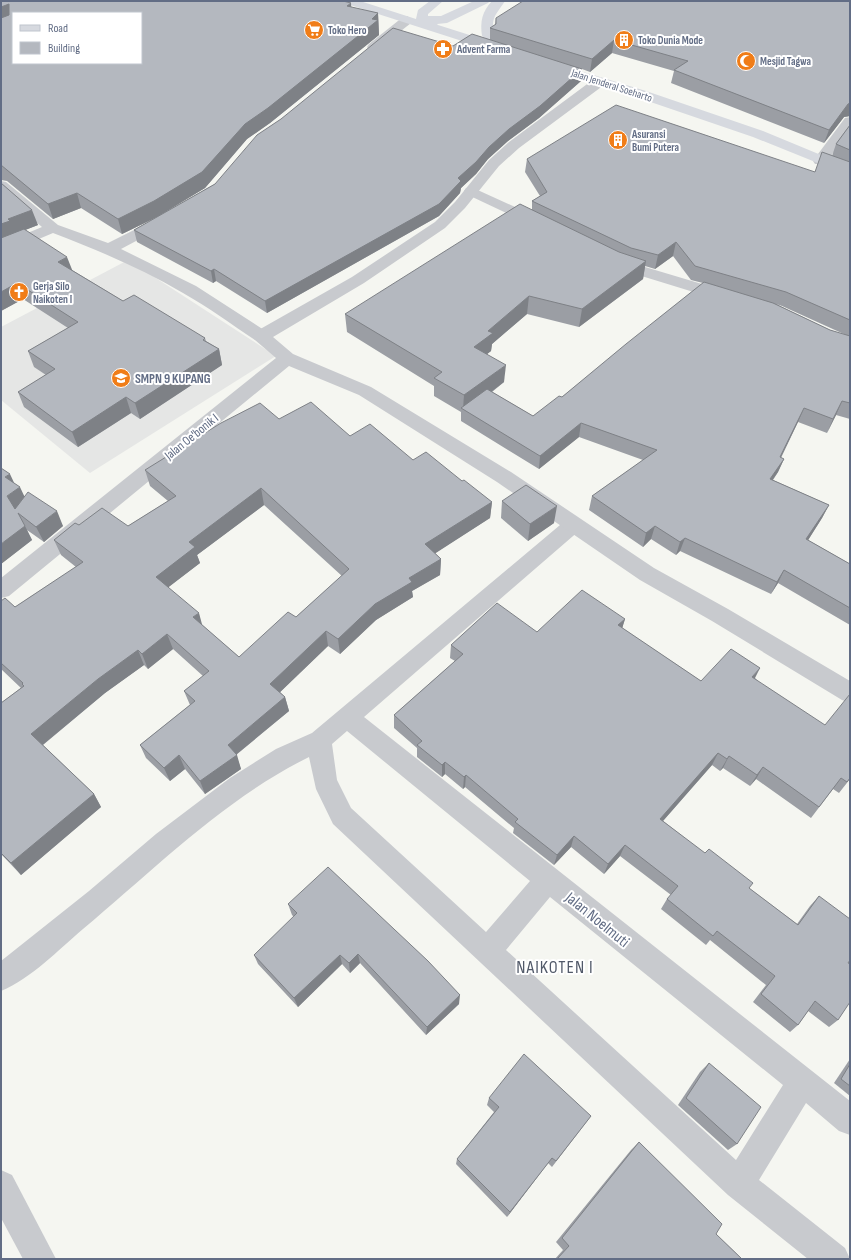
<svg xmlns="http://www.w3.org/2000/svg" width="851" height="1260" font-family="'Sofia Sans Condensed',sans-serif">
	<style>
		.built { fill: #e5e6e5 }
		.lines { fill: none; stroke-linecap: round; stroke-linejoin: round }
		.minor { fill: #c8cace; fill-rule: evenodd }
		.tertiary { fill: #c8cace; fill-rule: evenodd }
		.primary { fill: #d6d9df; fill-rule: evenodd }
		.wall { fill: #9b9ea4; fill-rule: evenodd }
		.shaded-wall { fill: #7e8186 }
		.building { fill: #b4b8bf; stroke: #7e8186; fill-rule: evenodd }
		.labels { text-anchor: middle; stroke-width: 4; stroke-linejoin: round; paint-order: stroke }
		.far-poi-label { font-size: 11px; font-weight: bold; fill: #626d85; stroke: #fff; text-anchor: start }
		.far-street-label { font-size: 11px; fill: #626d85; stroke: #fff }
		.poi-label { font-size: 13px; font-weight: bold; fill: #626d85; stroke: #fff; text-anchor: start }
		.street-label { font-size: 13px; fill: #626d85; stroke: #fff }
		.near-street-label { font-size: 16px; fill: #626d85; stroke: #fff }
		.near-quarter-label { font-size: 18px; letter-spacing: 1px; fill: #515969; stroke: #fff }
	</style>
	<rect width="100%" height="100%" fill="#f5f6f1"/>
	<!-- built -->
	<polygon class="built" points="128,260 276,356 90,473 1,400 1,327"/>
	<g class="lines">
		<!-- minor -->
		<g class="minor">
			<polygon points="407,16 413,20 411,23 377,50 369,50 367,47 369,44 403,17"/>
			<polygon points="850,117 850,130 825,164 815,164 813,161 815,158 845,118"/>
			<path d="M 1,181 L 6,182 L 58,225 L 108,243 L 156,219 L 166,219 L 169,222 L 166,225 L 121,249 L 196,286 L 267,332 L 270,336 L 267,340 L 261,341 L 255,340 C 231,324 208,307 183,293 C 142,269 98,250 53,233 L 1,255 L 1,244 L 42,227 L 1,192 Z"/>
			<polygon points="471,187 544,220 547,223 544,226 534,226 466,194 464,191 466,188"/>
			<polygon points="615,258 732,293 734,297 732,301 726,302 609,266 607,263 609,260"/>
			<path d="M 573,517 L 580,520 L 583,525 L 580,530 L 364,717 L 850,1101 L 850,1135 L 839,1131 L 806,1103 L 759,1180 L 845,1248 L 850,1259 L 808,1259 L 728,1195 L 333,824 L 316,789 L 309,757 C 224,799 155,869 83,929 C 58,950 32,978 1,991 L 1,961 L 89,891 L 156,834 L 230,778 L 276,749 L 312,733 L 566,520 ZM 347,731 L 530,881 L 486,932 L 351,808 L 337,780 L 332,744 ZM 550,897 L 783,1085 L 736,1160 L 506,950 Z"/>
			<polygon points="1,1170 12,1175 56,1259 23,1259 1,1218"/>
		</g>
		<!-- tertiary -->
		<polygon class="tertiary" points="599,78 604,79 606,82 604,85 519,148 499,166 465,208 445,228 364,283 273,337 293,354 371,387 511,472 654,568 728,609 850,681 850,703 842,700 712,621 640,580 497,482 359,395 289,366 9,596 1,598 1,578 276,358 255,340 252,336 255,332 352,277 435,222 455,202 489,160 509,142 594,79"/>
		<!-- primary -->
		<g class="primary">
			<polygon points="342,1 360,1 416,19 418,10 430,1 443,1 428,14 428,16 441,16 474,1 490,1 488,3 447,23 437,24 438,25 498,44 500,47 498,50 490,50 344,3"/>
			<path d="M 492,1 L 505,1 C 495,16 491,17 494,36 L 488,40 L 482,36 C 480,21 482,12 492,1 Z"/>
			<polygon points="554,63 646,91 763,131 850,167 850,176 753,137 636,97 549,70 548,67 549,64"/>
		</g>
	</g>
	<!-- wall -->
	<g class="wall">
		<polygon points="1,1 352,8 378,13 379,35 270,123 247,139 205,188 157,217 122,234 81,208 53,219 7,181 1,180"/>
		<polygon points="850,1 850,116 844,117 824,143 671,83 674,71 612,53 590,72 582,69 581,81 539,118 508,141 488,159 476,174 461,188 460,193 439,216 267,313 216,281 213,283 137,242 134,230 215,184 453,46 490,40 490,28 495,25 496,18"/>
		<path d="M 850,125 L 850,419 L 836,415 L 827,433 L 798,422 L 781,458 L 784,459 L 778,472 L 773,480 L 829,505 L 822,518 L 808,540 L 850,564 L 850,625 L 778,583 L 771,594 L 680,551 L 676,555 L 651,539 L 643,547 L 589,510 L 592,496 L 643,460 L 579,437 L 539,469 L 461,421 L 461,412 L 434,396 L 434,386 L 347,332 L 345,314 L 532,210 L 532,201 L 540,196 L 525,172 L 527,159 L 815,172 L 832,156 L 836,144 ZM 673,256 L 691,280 L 703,283 L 562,397 L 533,416 L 492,392 L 504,382 L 487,354 L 491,351 L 492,344 L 527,314 L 579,327 L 643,279 L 645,266 L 655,269 ZM 776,304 L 782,306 L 846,335 L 830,330 Z"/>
		<polygon points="1,183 38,225 25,230 72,270 123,301 205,338 206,341 219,349 222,365 140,419 131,413 78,447 24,407 18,392 46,375 34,367 28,351 68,328 23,299 1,311"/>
		<path d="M 279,419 L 350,436 L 413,460 L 462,481 L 492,502 L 490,518 L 435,553 L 441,559 L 440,575 L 412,591 L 413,597 L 376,620 L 340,654 L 328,646 L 280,692 L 285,697 L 289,711 L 236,755 L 241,769 L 205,794 L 185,769 L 170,781 L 146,758 L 140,745 L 190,705 L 184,691 L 203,676 L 173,649 L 148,669 L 144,665 L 105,693 L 43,745 L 94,794 L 101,807 L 21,875 L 1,854 L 1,703 L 21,688 L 1,669 L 1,601 L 15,607 L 76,567 L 61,555 L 54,540 L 79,525 L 128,526 L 168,501 L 150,486 L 145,470 ZM 264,505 L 342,576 L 296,617 L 239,657 L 202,625 L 168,587 L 200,563 L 197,555 Z"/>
		<polygon points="14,483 24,496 63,526 44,542 27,530 32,540 1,564"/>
		<polygon points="502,501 554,523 528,541 501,518"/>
		<polygon points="625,619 622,628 701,681 755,678 850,779 839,793 833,789 811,818 756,779 750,786 723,768 720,771 712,765 663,821 750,889 797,924 810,906 819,896 848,963 838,1020 829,1027 808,1011 798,1025 790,1032 753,1002 766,985 710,940 706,945 661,909 667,899 671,895 620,856 604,874 571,847 554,865 513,833 514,828 465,787 463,789 445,774 442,777 417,757 417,748 394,728 394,715 455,661 450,658 451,645"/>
		<polygon points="288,904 459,1004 426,1035 360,963 350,973 342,964 298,1007 258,964 254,955 294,917 292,915"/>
		<polygon points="850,1059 850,1096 834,1083"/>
		<polygon points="709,1063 737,1144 728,1150 678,1105 700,1072"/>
		<polygon points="489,1098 591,1116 552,1167 548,1163 507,1217 456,1164 457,1159 494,1112 487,1105"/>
		<polygon points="639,1142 716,1234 742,1259 555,1259 563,1250 556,1242 631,1150"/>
	</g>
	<!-- shaded-wall -->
	<g class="shaded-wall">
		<polygon points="351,3 352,17 347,6"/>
		<polygon points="9,4 13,17 1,23 1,7"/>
		<polygon points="378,13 379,35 270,123 247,139 205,188 157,217 122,234 118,219 245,124"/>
		<polygon points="614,40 612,53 590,72 592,59"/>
		<polygon points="582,69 581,81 539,118 508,141 488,159 476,174 461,188 460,193 439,216 267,313 265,301 458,178 489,147 509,129"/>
		<polygon points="850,103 850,116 844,117 824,143 829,130 848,104"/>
		<polygon points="77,193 81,208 53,219 48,204"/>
		<polygon points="32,210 38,225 15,234 1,242 1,224 8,219"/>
		<polygon points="676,242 673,256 655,269 658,255"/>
		<polygon points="67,257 73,272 58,262"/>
		<polygon points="646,261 643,279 579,327 582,309"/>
		<polygon points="214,269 216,281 213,283 211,271"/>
		<polygon points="17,283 23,299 1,311 1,292"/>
		<polygon points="529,296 527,314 492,344 491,351 473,365 474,347 488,331"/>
		<polygon points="219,349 222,365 140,419 135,403"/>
		<polygon points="506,365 504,382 466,411 463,409 464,395"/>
		<polygon points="126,397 131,413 78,447 72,432"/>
		<polygon points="842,401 836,415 827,433 833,419"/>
		<polygon points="804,408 798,422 774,471 780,457"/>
		<polygon points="581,423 579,437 539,469 540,456"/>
		<polygon points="784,459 778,472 764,492 770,479"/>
		<polygon points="10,474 17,489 5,477"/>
		<polygon points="20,487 27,502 15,511 7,496"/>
		<polygon points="261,488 264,505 197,555 200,563 161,593 156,577 189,542"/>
		<polygon points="492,502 490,518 425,560 425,544"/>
		<polygon points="829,505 822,518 800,553 806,539"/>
		<polygon points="557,506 554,523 528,541 530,524"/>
		<polygon points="57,511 63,526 44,542 36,527"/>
		<polygon points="25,526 32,540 1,564 1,544"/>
		<polygon points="655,526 651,539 643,547 646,533"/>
		<polygon points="685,538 680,551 676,555 680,542"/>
		<polygon points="441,559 440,575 412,591 413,597 376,620 340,654 338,639 375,604 409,578"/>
		<polygon points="784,570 778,583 771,594 777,582"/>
		<polygon points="199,613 203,628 193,617"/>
		<polygon points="625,619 621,632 618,625"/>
		<polygon points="326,631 328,646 274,698 270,684"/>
		<polygon points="167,634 173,649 148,669 142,654"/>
		<polygon points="138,650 144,665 105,693 40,747 31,734 98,679"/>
		<polygon points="760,668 754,680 752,677"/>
		<polygon points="285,697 289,711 232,758 228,745"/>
		<polygon points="718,753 712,765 655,830 660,819"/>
		<polygon points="179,755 185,769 170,781 164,768"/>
		<polygon points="237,755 241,769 205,794 200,781"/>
		<polygon points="729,756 723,768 720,771 727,759"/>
		<polygon points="445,762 445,774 442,777 442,765"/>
		<polygon points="763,767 756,779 750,786 757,775"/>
		<polygon points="466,775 465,787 463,789 464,777"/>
		<polygon points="94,794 101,807 21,875 11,863"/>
		<polygon points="574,836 571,847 554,865 557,855"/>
		<polygon points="625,845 620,856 604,874 608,864"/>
		<polygon points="358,954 360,963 350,973 349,963"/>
		<polygon points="340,955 342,964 298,1007 294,998"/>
		<polygon points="460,995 459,1004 426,1035 427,1027"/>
		<polygon points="552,1158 548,1163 507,1217 510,1212"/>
	</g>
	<!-- building -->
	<g class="building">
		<path d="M 1,1 L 343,1 L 351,3 L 347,6 L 378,13 L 372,19 L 378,20 L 268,108 L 245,124 L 202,172 L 154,201 L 118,219 L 77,193 L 48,204 L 1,165 L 1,18 L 9,15 L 9,4 L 1,7 ZM 13,13 L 141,13 L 141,63 L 13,63 Z"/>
		<polygon points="523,1 850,1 850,103 848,104 829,130 674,70 688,61 614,40 592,59 490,28 496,24 496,18"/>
		<polygon points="393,28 453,46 472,34 582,69 540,106 509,129 489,147 476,162 458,178 461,181 439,204 265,301 214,269 211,271 134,230 215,184 257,135 281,119"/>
		<polygon points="616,105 815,172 822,152 850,162 850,320 786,292 695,266 676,242 658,255 631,248 532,201 547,192 527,159"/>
		<polygon points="850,125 850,150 836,144"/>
		<polygon points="1,183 32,210 8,219 10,221 1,224"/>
		<polygon points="520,204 619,252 646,261 582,309 529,296 488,331 493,333 474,347 506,365 464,395 434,378 442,372 345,314"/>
		<polygon points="24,229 67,257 58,262 123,301 134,295 205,338 203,340 219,349 135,403 126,397 72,432 18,392 55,369 28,351 78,322 17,283 1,292 1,238"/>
		<polygon points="704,282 773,303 830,330 850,336 850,403 842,401 833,419 804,408 780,457 784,459 770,479 829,505 806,539 850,564 850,608 784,570 777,582 685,538 680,542 655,526 646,533 592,496 657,450 581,423 540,456 461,408 487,389 533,416 559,396 562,397 626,344"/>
		<path d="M 311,402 L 350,436 L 370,424 L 413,460 L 426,452 L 462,481 L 464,480 L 492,502 L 425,544 L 441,559 L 409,578 L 412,582 L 375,604 L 338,639 L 326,631 L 270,684 L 285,697 L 228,745 L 237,755 L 200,781 L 179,755 L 164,768 L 140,745 L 195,701 L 184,691 L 209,671 L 167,634 L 142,654 L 138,650 L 98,679 L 31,734 L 94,794 L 11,863 L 1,853 L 1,703 L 24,686 L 22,684 L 23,683 L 1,663 L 1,601 L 5,598 L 15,607 L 83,562 L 54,540 L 75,523 L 79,525 L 102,508 L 128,526 L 176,496 L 145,470 L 221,423 L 260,403 L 279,419 ZM 261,488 L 349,569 L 296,617 L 288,612 L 239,657 L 193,617 L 199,613 L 156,577 L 195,547 L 189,542 Z"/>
		<polygon points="1,468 10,474 5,477 20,487 7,496 15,509 28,492 57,511 36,527 18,513 25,526 1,544"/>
		<polygon points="526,485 557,506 530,524 502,501"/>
		<polygon points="582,590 625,619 618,625 701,681 731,649 760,668 752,677 825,725 850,694 850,778 847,782 841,778 819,807 763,767 757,775 729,756 727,759 718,753 660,819 705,853 709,849 753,883 749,888 798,925 819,896 850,919 850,960 848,963 850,964 850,1002 838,1020 815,1001 798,1025 761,994 775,976 717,931 713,936 667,899 678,886 625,845 608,864 574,836 557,855 515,822 518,819 466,775 464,777 445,762 442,765 417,745 422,741 394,715 463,654 451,645 497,603 537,632"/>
		<polygon points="328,867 428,961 460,995 427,1027 358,954 349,963 340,955 294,998 254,955 297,913 288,904"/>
		<polygon points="524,1054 591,1116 556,1161 552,1158 510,1212 457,1159 499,1107 489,1098"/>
		<polygon points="709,1063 761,1107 737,1144 686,1098"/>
		<polygon points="850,1064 850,1086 841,1079"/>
		<polygon points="639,1142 722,1224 716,1234 742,1259 557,1259 569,1246 562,1238"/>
	</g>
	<!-- icons -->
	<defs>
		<g id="supermarket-disc" transform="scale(1)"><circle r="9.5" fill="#f07d18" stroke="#fff"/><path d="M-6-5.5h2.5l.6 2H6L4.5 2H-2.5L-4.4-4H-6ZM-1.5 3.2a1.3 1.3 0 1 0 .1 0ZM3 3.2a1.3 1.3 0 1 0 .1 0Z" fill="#fff"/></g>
		<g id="building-disc" transform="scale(1)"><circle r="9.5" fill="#f07d18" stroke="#fff"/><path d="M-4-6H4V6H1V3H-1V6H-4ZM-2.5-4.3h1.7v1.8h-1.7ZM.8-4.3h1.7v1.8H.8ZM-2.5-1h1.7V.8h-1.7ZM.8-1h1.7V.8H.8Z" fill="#fff"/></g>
		<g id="pharmacy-disc" transform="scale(1)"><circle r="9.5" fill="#f07d18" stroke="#fff"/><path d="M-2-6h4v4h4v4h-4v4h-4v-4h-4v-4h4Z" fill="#fff"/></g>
		<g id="mosque-disc" transform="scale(1)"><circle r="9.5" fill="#f07d18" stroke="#fff"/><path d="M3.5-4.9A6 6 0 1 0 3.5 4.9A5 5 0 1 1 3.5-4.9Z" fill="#fff"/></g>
		<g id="church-disc" transform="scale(1)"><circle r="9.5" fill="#f07d18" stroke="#fff"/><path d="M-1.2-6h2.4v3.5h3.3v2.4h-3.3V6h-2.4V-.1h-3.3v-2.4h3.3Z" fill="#fff"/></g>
		<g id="school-disc" transform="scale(1)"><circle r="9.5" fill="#f07d18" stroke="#fff"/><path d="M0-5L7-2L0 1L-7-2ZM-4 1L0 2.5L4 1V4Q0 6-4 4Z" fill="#fff"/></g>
	</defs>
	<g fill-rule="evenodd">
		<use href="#supermarket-disc" x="314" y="30"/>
		<use href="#building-disc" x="624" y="40"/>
		<use href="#pharmacy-disc" x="443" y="49"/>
		<use href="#mosque-disc" x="746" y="61"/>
		<use href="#building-disc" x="618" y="140"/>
		<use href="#church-disc" x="19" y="292"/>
		<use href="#school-disc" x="121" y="378"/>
	</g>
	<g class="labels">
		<!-- far-poi labels -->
		<g class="far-poi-label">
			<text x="328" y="34">Toko Hero</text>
			<text x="638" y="44">Toko Dunia Mode</text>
			<text x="457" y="53">Advent Farma</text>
			<text x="760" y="65">Mesjid Tagwa</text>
			<text x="632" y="138">Asuransi<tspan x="632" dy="13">Bumi Putera</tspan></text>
			<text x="33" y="290">Gerja Silo<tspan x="33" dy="13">Naikoten I</tspan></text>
		</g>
		<!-- far-street labels -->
		<g class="far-street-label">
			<text transform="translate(612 85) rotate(18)" y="4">Jalan Jenderal Soeharto</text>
		</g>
		<!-- poi labels -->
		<g class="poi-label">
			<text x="135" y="383">SMPN 9 KUPANG</text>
		</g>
		<!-- street labels -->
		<g class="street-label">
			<text transform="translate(191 436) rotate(-39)" y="5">Jalan Oe'bonik I</text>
		</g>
		<!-- near-street labels -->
		<g class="near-street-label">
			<text transform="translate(598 919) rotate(39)" y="6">Jalan Noelmuti</text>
		</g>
		<!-- near-quarter labels -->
		<g class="near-quarter-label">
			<text x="555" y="973">NAIKOTEN I</text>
		</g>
	</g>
	<!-- border -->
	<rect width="851" height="1260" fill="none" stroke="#626d85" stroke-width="4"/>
	<!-- legend -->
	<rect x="12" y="12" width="130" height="52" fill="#ffffff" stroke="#c0c5ce"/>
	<rect x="20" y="25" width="20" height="6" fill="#d6d9df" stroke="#c0c5ce"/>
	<text x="48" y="32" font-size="12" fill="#626d85">Road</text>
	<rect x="20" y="42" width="20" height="12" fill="#b4b8bf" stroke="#c0c5ce"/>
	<text x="48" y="52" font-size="12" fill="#626d85">Building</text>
</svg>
